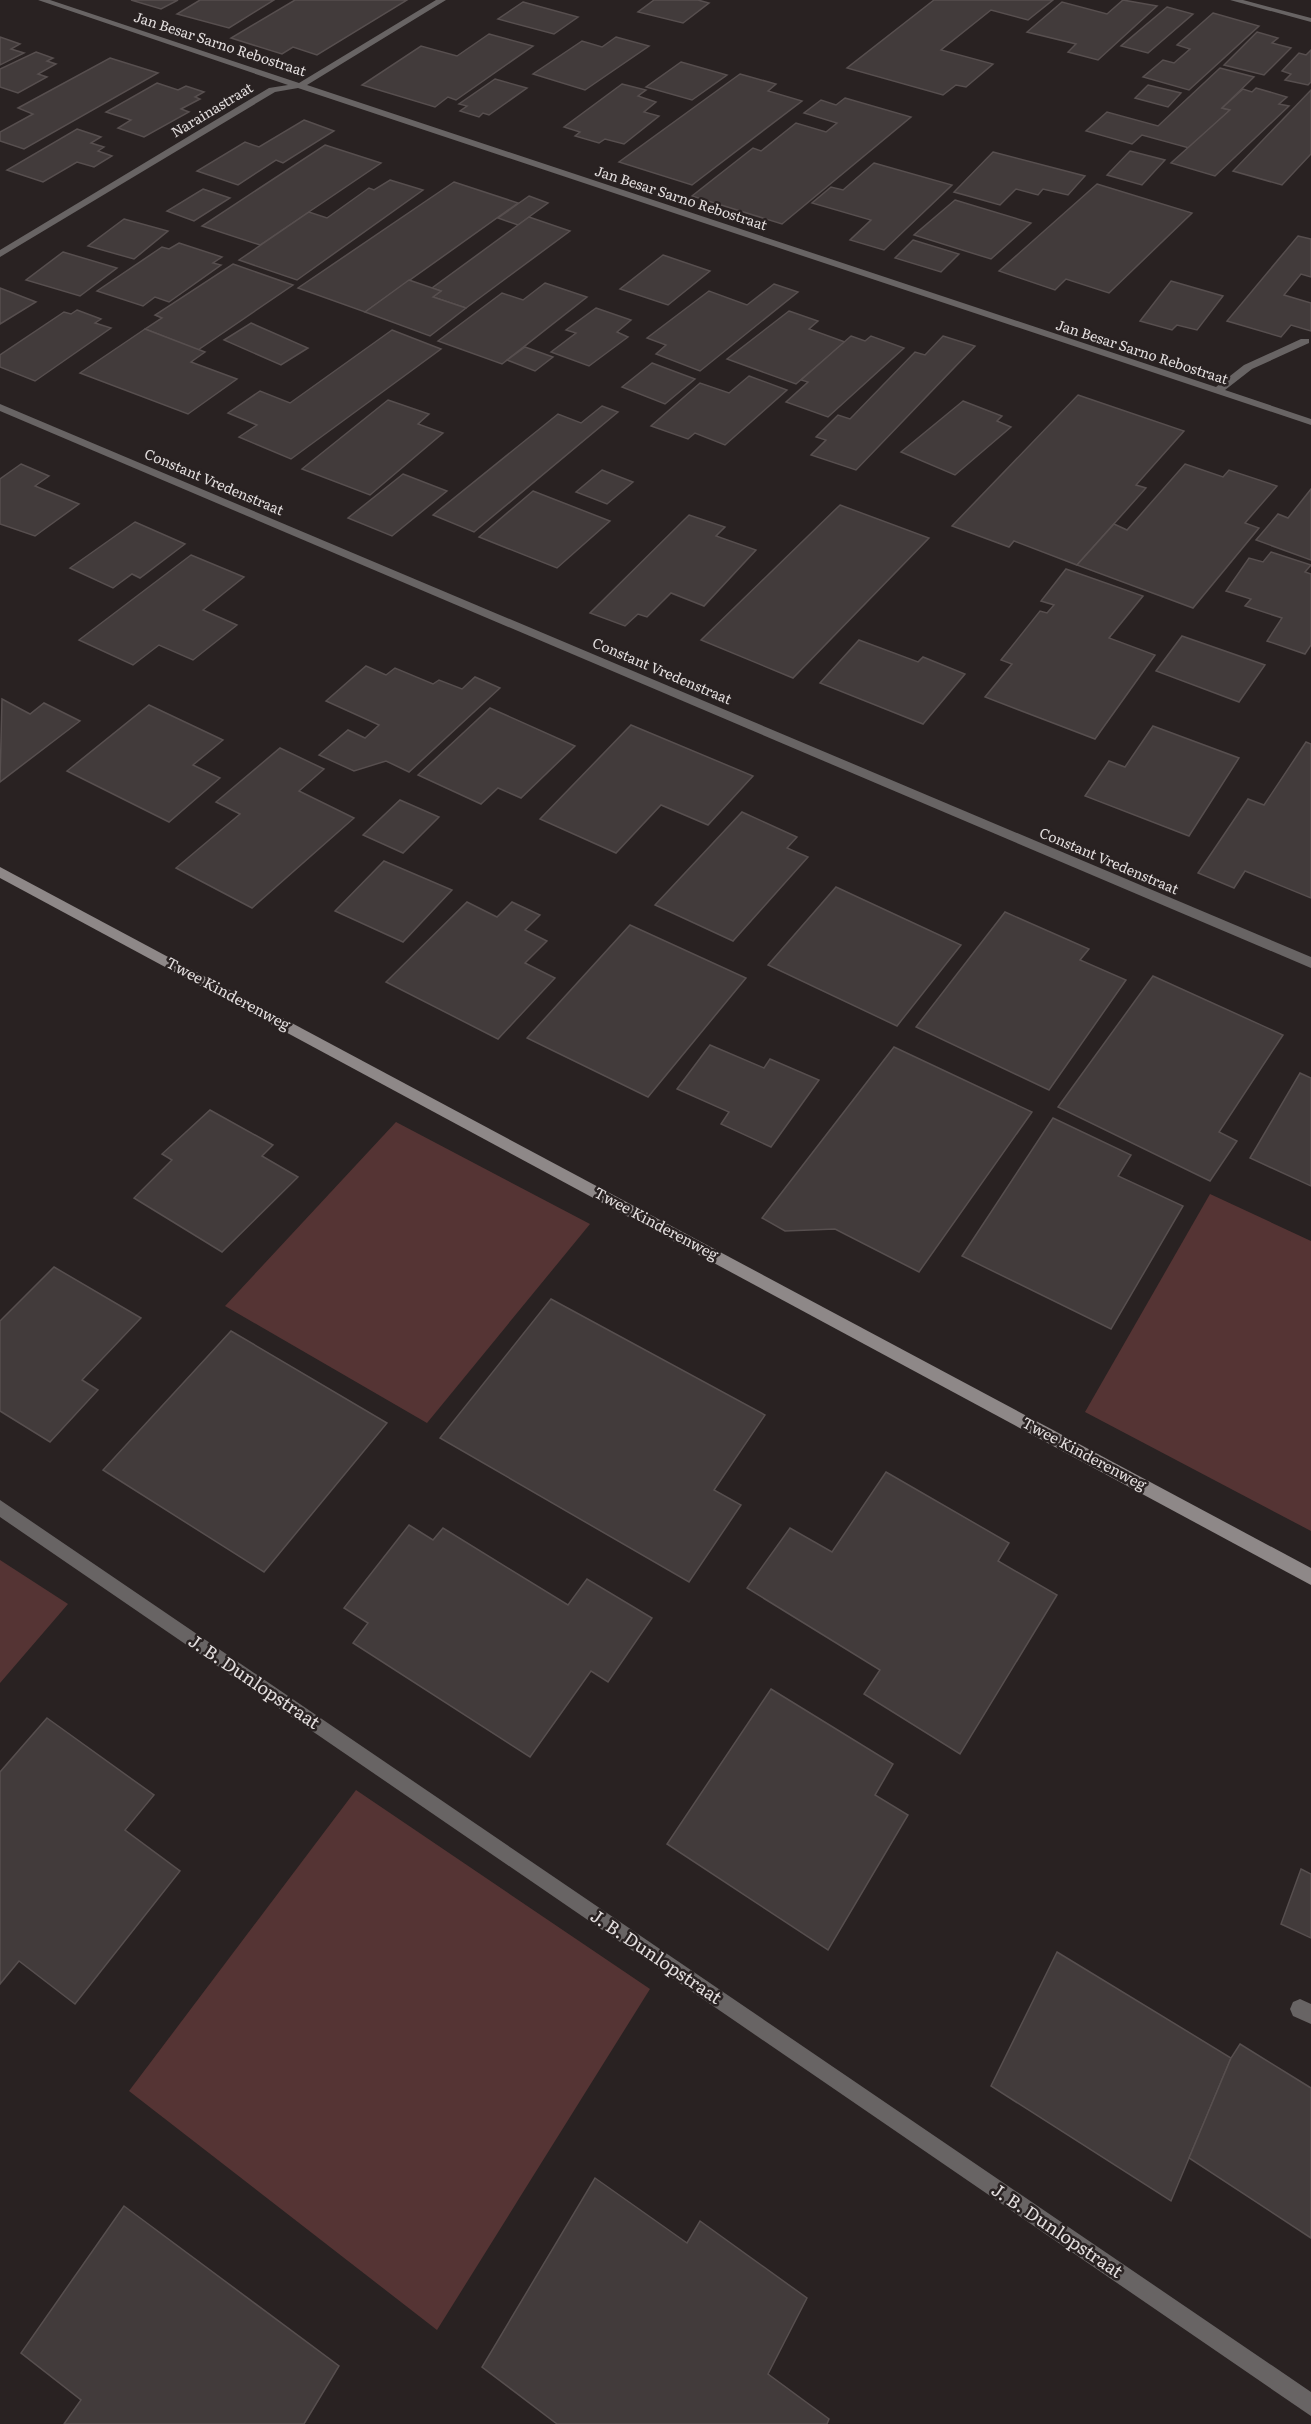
<svg xmlns="http://www.w3.org/2000/svg" width="1311" height="2424" font-family="Literata,serif">
	<style>
		.green { fill: #553434 }
		.building { fill: #423b3b; stroke: #574f4f; stroke-width: 1.5 }
		.lines { fill: none; stroke-linecap: round; stroke-linejoin: round }
		.lane { fill: #686464; fill-rule: evenodd }
		.street { fill: #686464; fill-rule: evenodd }
		.secondary { fill: #8e8888; fill-rule: evenodd }
		.labels { text-anchor: middle; stroke-width: 5; stroke-linejoin: round; paint-order: stroke }
		.far-street-label { font-size: 14px; fill: #e2dddd; stroke: #292222 }
		.street-label { font-size: 15px; fill: #e2dddd; stroke: #292222 }
		.near-street-label { font-size: 18px; fill: #e2dddd; stroke: #292222 }
	</style>
	<rect width="100%" height="100%" fill="#292222"/>
	<!-- green -->
	<g class="green">
		<polygon points="396,1122 590,1224 427,1423 225,1306"/>
		<polygon points="1210,1194 1311,1241 1311,1531 1085,1412"/>
		<polygon points="0,1560 68,1604 0,1683"/>
		<polygon points="356,1790 650,1989 437,2330 129,2091"/>
	</g>
	<!-- building -->
	<g class="building">
		<polygon points="131,0 178,0 161,9"/>
		<polygon points="200,0 274,0 229,28 177,14"/>
		<polygon points="295,0 407,0 317,55 293,47 282,54 231,38"/>
		<polygon points="654,0 698,0 709,3 683,23 638,12"/>
		<polygon points="934,0 1053,0 1028,20 991,10 941,50 993,64 966,87 956,85 943,95 847,68"/>
		<polygon points="1123,0 1157,6 1098,60 1068,52 1076,44 1027,32 1062,2 1107,14"/>
		<polygon points="523,2 578,17 554,34 498,19"/>
		<polygon points="1167,7 1193,14 1148,53 1121,46"/>
		<polygon points="1213,13 1259,26 1189,90 1143,77 1163,60 1174,63 1190,49 1177,45"/>
		<polygon points="1257,32 1278,38 1272,43 1291,48 1264,75 1224,65"/>
		<polygon points="489,34 533,46 456,100 448,97 435,107 362,85 421,46 457,56"/>
		<polygon points="0,37 20,44 11,49 24,53 0,65"/>
		<polygon points="616,37 649,46 585,90 533,74 582,41 602,47"/>
		<polygon points="1311,50 1311,82 1308,85 1285,80 1291,74 1282,71 1299,53 1306,55"/>
		<polygon points="36,52 53,58 47,61 56,64 38,74 47,77 18,93 0,87 0,69"/>
		<polygon points="110,58 158,73 24,149 0,141 0,132 33,114 18,108"/>
		<polygon points="681,62 727,75 692,100 646,87"/>
		<polygon points="1220,68 1254,77 1222,108 1230,110 1189,148 1142,135 1132,144 1086,131 1107,112 1158,126"/>
		<polygon points="740,74 776,84 768,91 802,101 692,185 619,162"/>
		<polygon points="495,79 527,88 489,115 483,113 479,117 460,111 467,106 459,104"/>
		<polygon points="157,83 178,90 186,86 204,92 195,97 200,99 181,109 189,112 144,137 118,128 131,120 106,112"/>
		<polygon points="622,84 646,90 638,96 656,102 644,112 659,116 624,144 605,139 599,143 575,136 580,132 564,127"/>
		<polygon points="1148,85 1181,93 1168,107 1135,98"/>
		<polygon points="1256,88 1287,97 1279,104 1289,106 1215,176 1171,163 1230,110 1222,108 1243,89 1252,92"/>
		<polygon points="1311,90 1311,154 1282,185 1233,171"/>
		<polygon points="845,98 911,117 782,224 692,196 753,148 761,151 796,123 826,132 837,123 804,113 821,100 836,105"/>
		<polygon points="304,120 334,131 283,163 276,160 238,185 197,171 245,142 259,147"/>
		<polygon points="77,129 101,137 91,143 104,147 98,151 112,156 94,167 77,162 43,182 7,170"/>
		<polygon points="325,145 381,163 260,245 202,226"/>
		<polygon points="1130,151 1165,160 1142,185 1107,175"/>
		<polygon points="993,152 1085,176 1068,195 1043,189 1038,195 1016,189 1000,205 954,192"/>
		<polygon points="874,163 952,185 884,250 850,240 871,220 812,203 831,187 843,190"/>
		<polygon points="390,180 423,190 297,280 239,260 309,212 327,218 369,188 374,190"/>
		<polygon points="454,182 518,203 365,312 298,288"/>
		<polygon points="1097,184 1192,213 1109,293 1066,279 1055,290 999,271"/>
		<polygon points="203,189 230,198 194,221 167,211"/>
		<polygon points="529,196 548,203 518,225 498,218"/>
		<polygon points="955,200 1031,223 991,259 914,235"/>
		<polygon points="529,217 570,231 466,308 433,297 441,291 432,288"/>
		<polygon points="124,219 168,231 134,259 88,246"/>
		<polygon points="1298,236 1311,239 1311,277 1301,274 1284,295 1311,303 1311,331 1291,325 1281,337 1227,321"/>
		<polygon points="913,240 959,254 941,272 895,258"/>
		<polygon points="179,243 222,257 213,263 221,265 169,302 155,297 143,306 97,291 162,247 169,249"/>
		<polygon points="63,252 117,268 80,296 26,280"/>
		<polygon points="663,255 710,271 668,305 620,289"/>
		<polygon points="233,264 293,285 198,350 145,329 162,318 155,315"/>
		<polygon points="409,280 441,291 433,297 466,308 430,336 365,312"/>
		<polygon points="1171,281 1223,296 1197,330 1177,325 1172,330 1140,321"/>
		<polygon points="545,283 587,297 502,364 438,341 502,293 523,300"/>
		<polygon points="774,284 798,292 700,371 656,354 666,345 647,338 709,291 747,305"/>
		<polygon points="0,288 36,302 0,324"/>
		<polygon points="596,308 631,320 617,332 628,337 589,366 551,352 576,333 566,330"/>
		<polygon points="77,310 101,319 95,323 111,328 35,381 0,367 0,355 64,312 71,314"/>
		<polygon points="789,311 818,321 809,329 845,342 796,384 727,359"/>
		<polygon points="251,323 308,348 281,365 224,340"/>
		<polygon points="145,329 205,352 191,362 237,379 188,414 80,373"/>
		<polygon points="392,330 441,349 291,459 239,437 257,425 228,413 260,391 290,403"/>
		<polygon points="851,336 865,341 871,336 904,348 828,417 786,402 808,382 801,380"/>
		<polygon points="943,336 975,346 856,470 811,455 826,440 816,437 838,415 850,419 915,352 925,355"/>
		<polygon points="525,347 553,357 535,371 507,360"/>
		<polygon points="652,363 695,379 665,404 622,387"/>
		<polygon points="749,376 787,390 725,445 695,433 688,439 651,426 700,383 729,393"/>
		<polygon points="1078,395 1184,431 1136,485 1146,488 1077,565 1014,541 1009,547 952,526"/>
		<polygon points="388,400 429,414 418,424 443,433 370,495 302,469"/>
		<polygon points="963,401 1002,416 997,421 1011,427 955,475 901,452"/>
		<polygon points="602,406 618,412 474,532 433,515 558,414 581,423"/>
		<polygon points="21,464 49,476 35,486 79,504 35,536 0,524 0,479"/>
		<polygon points="1185,464 1223,477 1229,470 1277,486 1245,523 1259,528 1193,608 1077,565 1114,524 1127,530"/>
		<polygon points="602,470 633,482 607,504 576,492"/>
		<polygon points="403,474 447,491 392,536 348,518"/>
		<polygon points="1311,489 1311,560 1256,540 1278,514 1288,518"/>
		<polygon points="533,491 610,521 557,568 479,537"/>
		<polygon points="840,505 929,538 793,678 701,640"/>
		<polygon points="689,515 725,527 716,536 756,550 704,606 671,593 647,617 638,614 625,626 590,613"/>
		<polygon points="135,522 185,544 140,578 132,574 113,588 70,568"/>
		<polygon points="1271,552 1311,565 1305,572 1311,574 1311,645 1305,654 1267,641 1282,618 1245,606 1251,599 1226,591 1249,558 1263,562"/>
		<polygon points="191,555 244,577 203,610 237,625 193,660 159,645 133,665 79,640"/>
		<polygon points="1066,569 1143,596 1109,638 1155,655 1095,739 985,697 1012,664 1001,660 1040,611 1047,613 1054,605 1041,601"/>
		<polygon points="1182,636 1265,665 1239,702 1156,671"/>
		<polygon points="859,640 918,662 923,657 965,674 923,724 820,683"/>
		<polygon points="366,666 386,675 395,668 433,684 439,680 462,689 475,677 500,688 409,772 386,761 354,771 319,755 348,730 365,738 379,725 326,701"/>
		<polygon points="2,699 30,714 44,703 80,721 0,782"/>
		<polygon points="149,705 223,740 193,765 220,778 169,822 67,771"/>
		<polygon points="490,708 575,746 521,798 498,788 481,804 418,775"/>
		<polygon points="631,725 753,776 708,825 661,805 616,853 540,819"/>
		<polygon points="1153,726 1239,758 1189,836 1085,796 1109,761 1125,767"/>
		<polygon points="1306,742 1311,744 1311,898 1245,871 1234,888 1198,873 1248,799 1264,805"/>
		<polygon points="280,748 324,769 299,791 354,818 252,908 176,868 240,814 216,802"/>
		<polygon points="400,800 439,817 403,853 363,835"/>
		<polygon points="742,812 797,837 787,848 808,857 733,941 655,905"/>
		<polygon points="384,861 452,890 403,942 335,911"/>
		<polygon points="836,887 961,945 897,1026 768,965"/>
		<polygon points="467,902 497,917 512,902 540,915 525,930 547,941 525,963 555,978 498,1039 386,982"/>
		<polygon points="1005,912 1089,949 1080,960 1126,980 1049,1090 916,1027"/>
		<polygon points="630,925 746,978 648,1097 527,1038"/>
		<polygon points="1153,976 1283,1035 1219,1132 1237,1141 1210,1181 1058,1107"/>
		<polygon points="710,1045 764,1068 770,1059 819,1080 771,1147 721,1124 729,1112 677,1089"/>
		<polygon points="894,1047 1032,1112 919,1272 835,1229 785,1231 762,1218"/>
		<polygon points="1300,1073 1311,1078 1311,1186 1250,1158"/>
		<polygon points="210,1110 273,1145 262,1156 298,1177 222,1252 134,1198 172,1160 162,1154"/>
		<polygon points="1053,1118 1131,1155 1118,1176 1183,1206 1111,1329 962,1256"/>
		<polygon points="54,1267 141,1318 82,1380 98,1390 50,1442 0,1411 0,1321"/>
		<polygon points="551,1299 765,1415 714,1490 741,1505 689,1582 440,1438"/>
		<polygon points="231,1331 387,1423 264,1572 103,1470"/>
		<polygon points="886,1472 1009,1543 998,1561 1057,1595 960,1754 864,1694 880,1670 747,1588 790,1528 832,1552"/>
		<polygon points="409,1525 433,1540 443,1528 568,1605 587,1579 652,1618 608,1682 591,1671 530,1757 353,1643 368,1623 344,1608"/>
		<polygon points="771,1689 893,1764 875,1795 908,1815 828,1950 667,1844"/>
		<polygon points="47,1718 154,1795 125,1830 180,1871 75,2004 19,1961 0,1984 0,1772"/>
		<polygon points="1301,1869 1311,1874 1311,1938 1281,1924"/>
		<polygon points="1057,1952 1231,2058 1171,2201 991,2086"/>
		<polygon points="1240,2044 1311,2088 1311,2238 1189,2158 1231,2058"/>
		<polygon points="595,2178 687,2243 700,2221 807,2298 768,2374 829,2419 827,2424 557,2424 482,2367"/>
		<polygon points="124,2206 339,2366 304,2424 64,2424 81,2400 21,2353"/>
	</g>
	<g class="lines">
		<!-- lane -->
		<polygon class="lane" points="1300,1999 1311,2004 1311,2024 1293,2016 1290,2009 1293,2002"/>
		<!-- street -->
		<g class="street">
			<polygon points="38,0 50,0 299,83 436,0 446,0 307,85 1216,387 1244,365 1301,339 1309,339 1309,343 1252,369 1225,390 1311,419 1311,425 298,88 275,92 0,257 0,250 269,88 288,85"/>
			<polygon points="1230,0 1243,0 1311,18 1311,22"/>
			<polygon points="0,404 1311,957 1311,968 0,411"/>
			<polygon points="0,1500 1311,2392 1311,2416 0,1517"/>
		</g>
		<!-- secondary -->
		<polygon class="secondary" points="0,867 1311,1568 1311,1585 0,878"/>
	</g>
	<g class="labels">
		<!-- far-street labels -->
		<g class="far-street-label">
			<text transform="translate(220 44) rotate(18)" y="5">Jan Besar Sarno Rebostraat</text>
			<text transform="translate(212 110) rotate(-31)" y="5">Narainastraat</text>
			<text transform="translate(681 198) rotate(18)" y="5">Jan Besar Sarno Rebostraat</text>
			<text transform="translate(1142 352) rotate(18)" y="5">Jan Besar Sarno Rebostraat</text>
			<text transform="translate(214 482) rotate(23)" y="5">Constant Vredenstraat</text>
			<text transform="translate(662 671) rotate(23)" y="5">Constant Vredenstraat</text>
			<text transform="translate(1109 861) rotate(23)" y="5">Constant Vredenstraat</text>
		</g>
		<!-- street labels -->
		<g class="street-label">
			<text transform="translate(228 994) rotate(28)" y="5">Twee Kinderenweg</text>
			<text transform="translate(656 1224) rotate(28)" y="5">Twee Kinderenweg</text>
			<text transform="translate(1084 1454) rotate(28)" y="5">Twee Kinderenweg</text>
		</g>
		<!-- near-street labels -->
		<g class="near-street-label">
			<text transform="translate(254 1682) rotate(34)" y="6">J. B. Dunlopstraat</text>
			<text transform="translate(656 1957) rotate(34)" y="6">J. B. Dunlopstraat</text>
			<text transform="translate(1057 2231) rotate(34)" y="6">J. B. Dunlopstraat</text>
		</g>
	</g>
</svg>
